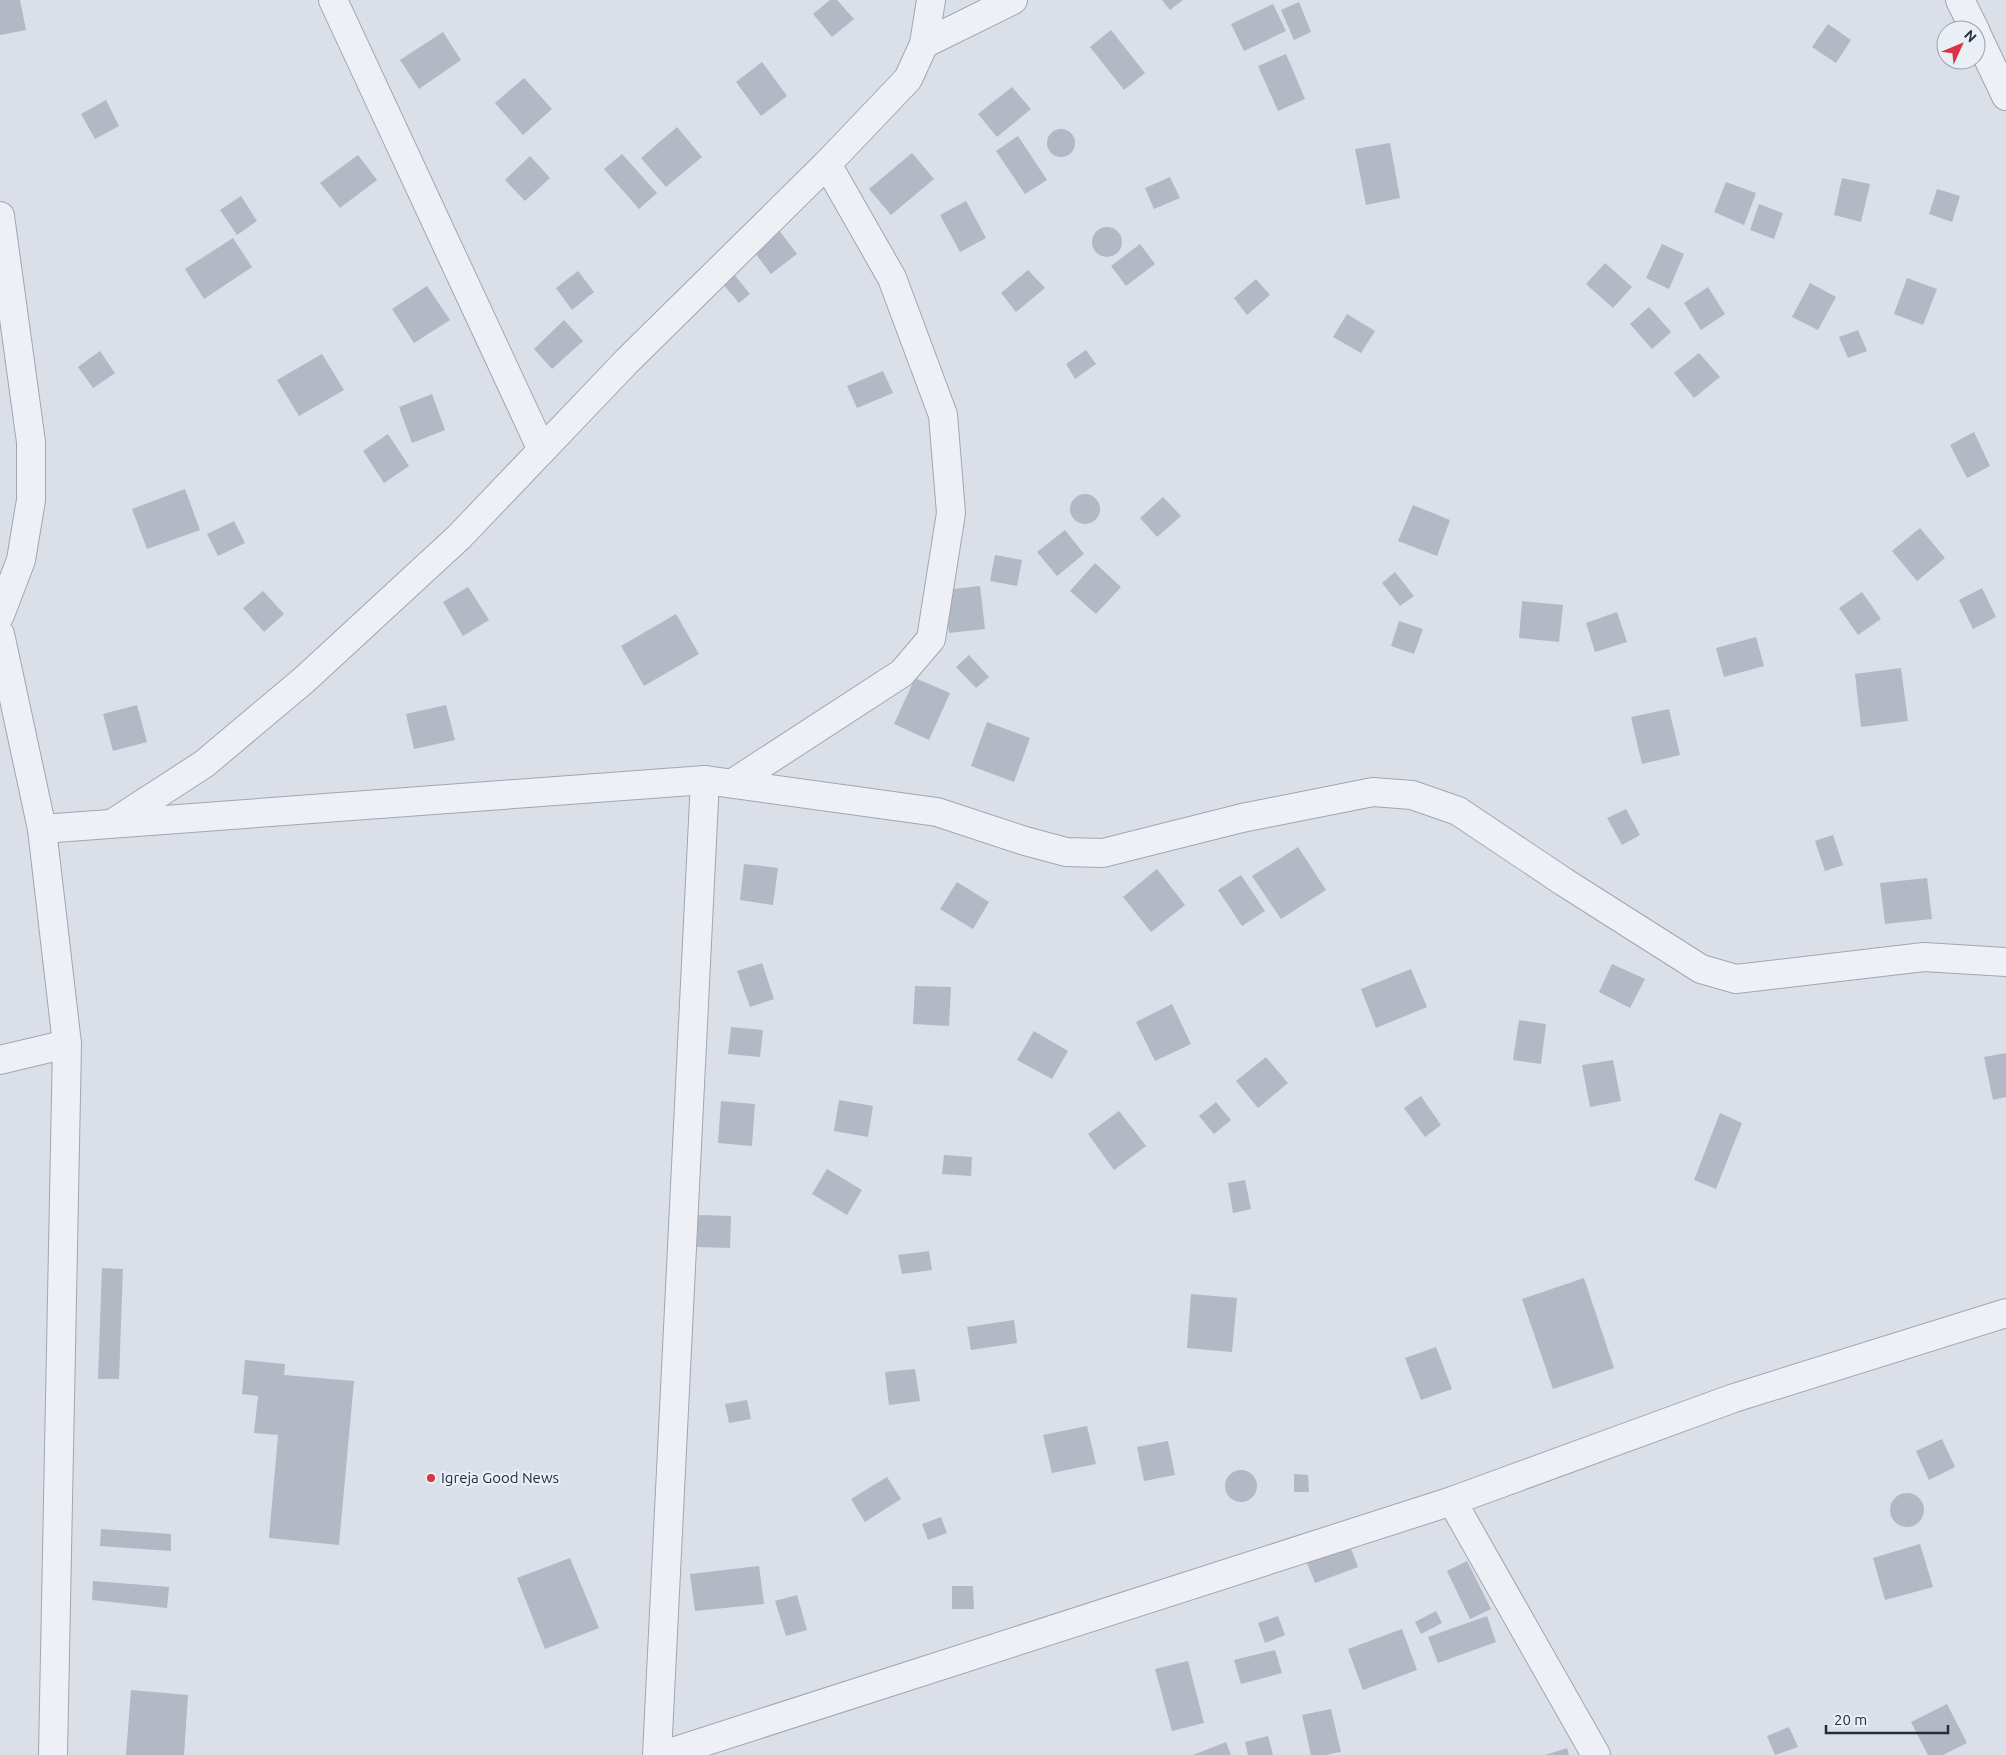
<svg xmlns="http://www.w3.org/2000/svg" width="2006" height="1755" font-family="Ubuntu,sans-serif">
	<style>
		.building { fill: #b2b8c4 }
		.lines { fill: none; stroke-linecap: round; stroke-linejoin: round }
		.minor-casing { stroke: #a0a6b1; stroke-width: 30 }
		.minor { stroke: #eef0f5; stroke-width: 28 }
		.poi-dot { fill: #d93346; stroke: #eaeef5; stroke-width: 2 }
		.labels { text-anchor: middle; stroke-width: 4.5; stroke-linejoin: round; paint-order: stroke }
		.poi-label { font-size: 15px; fill: #242c3e; stroke: #eaeef5; text-anchor: start }
	</style>
	<rect width="100%" height="100%" fill="#dbdfe7"/>
	<!-- building -->
	<g class="building">
		<polygon points="0,0 20,0 26,30 0,35"/>
		<polygon points="830,0 837,0 854,19 832,37 813,14"/>
		<polygon points="1162,0 1183,0 1170,10"/>
		<polygon points="1299,2 1311,32 1294,40 1281,10"/>
		<polygon points="1273,4 1286,31 1244,51 1231,24"/>
		<polygon points="1828,24 1851,40 1836,63 1812,47"/>
		<polygon points="1111,30 1145,73 1124,90 1090,47"/>
		<polygon points="443,32 461,60 419,89 400,60"/>
		<polygon points="1286,54 1305,99 1278,111 1258,66"/>
		<polygon points="762,62 787,96 761,116 736,82"/>
		<polygon points="524,78 552,109 523,135 495,103"/>
		<polygon points="1012,87 1031,109 997,137 978,114"/>
		<polygon points="106,100 119,126 95,139 81,114"/>
		<polygon points="677,127 702,157 666,187 641,158"/>
		<circle cx="1061" cy="143" r="14"/>
		<polygon points="1018,136 1047,180 1025,194 996,151"/>
		<polygon points="1390,143 1400,198 1366,205 1355,149"/>
		<polygon points="912,153 934,179 891,215 869,189"/>
		<polygon points="622,154 657,193 639,209 604,169"/>
		<polygon points="358,155 377,180 340,208 320,183"/>
		<polygon points="530,156 550,178 525,201 505,180"/>
		<polygon points="1170,177 1180,198 1154,209 1145,188"/>
		<polygon points="1842,178 1870,184 1861,222 1834,215"/>
		<polygon points="1726,182 1756,193 1744,225 1714,212"/>
		<polygon points="1937,189 1960,196 1952,222 1929,214"/>
		<polygon points="241,196 257,221 237,235 220,210"/>
		<polygon points="966,201 986,238 960,252 940,215"/>
		<polygon points="1759,204 1783,213 1774,239 1750,230"/>
		<circle cx="1107" cy="242" r="15"/>
		<polygon points="778,229 797,254 771,274 752,249"/>
		<polygon points="233,238 252,267 204,299 185,269"/>
		<polygon points="1140,244 1155,264 1126,286 1111,266"/>
		<polygon points="1662,244 1684,254 1669,289 1646,278"/>
		<polygon points="1605,263 1632,287 1613,308 1586,284"/>
		<polygon points="1028,270 1045,288 1016,312 1001,293"/>
		<polygon points="578,271 594,292 572,310 556,288"/>
		<polygon points="733,273 750,294 739,303 722,283"/>
		<polygon points="1907,278 1937,289 1923,325 1894,314"/>
		<polygon points="1256,279 1270,295 1247,315 1234,298"/>
		<polygon points="1810,283 1836,297 1818,330 1792,317"/>
		<polygon points="427,286 450,320 414,343 392,309"/>
		<polygon points="1708,287 1725,314 1701,330 1684,303"/>
		<polygon points="1649,307 1671,332 1652,349 1630,324"/>
		<polygon points="1347,314 1375,331 1361,353 1333,337"/>
		<polygon points="564,320 583,341 552,369 534,349"/>
		<polygon points="1858,330 1867,351 1848,358 1839,337"/>
		<polygon points="1086,350 1096,364 1075,379 1066,364"/>
		<polygon points="100,351 115,373 93,388 78,367"/>
		<polygon points="1699,353 1720,377 1694,398 1674,373"/>
		<polygon points="322,354 344,390 299,416 277,380"/>
		<polygon points="883,371 893,393 857,408 847,386"/>
		<polygon points="432,394 445,430 412,443 399,407"/>
		<polygon points="1974,432 1990,466 1967,478 1950,445"/>
		<polygon points="388,434 409,466 384,483 363,451"/>
		<polygon points="185,489 200,530 147,549 132,509"/>
		<circle cx="1085" cy="509" r="15"/>
		<polygon points="1163,497 1181,516 1157,537 1140,518"/>
		<polygon points="1413,505 1450,520 1437,556 1398,541"/>
		<polygon points="234,521 245,543 218,556 207,534"/>
		<polygon points="1920,528 1945,558 1917,581 1892,551"/>
		<polygon points="1065,530 1084,554 1057,576 1037,552"/>
		<polygon points="995,555 1022,560 1017,586 990,581"/>
		<polygon points="1095,563 1121,587 1096,614 1070,591"/>
		<polygon points="1395,572 1414,596 1400,606 1382,583"/>
		<polygon points="980,586 985,629 949,633 944,590"/>
		<polygon points="468,587 489,620 463,636 443,602"/>
		<polygon points="1982,588 1996,617 1973,629 1959,600"/>
		<polygon points="263,591 284,614 264,632 243,608"/>
		<polygon points="1862,592 1881,619 1858,635 1839,608"/>
		<polygon points="1522,601 1563,605 1559,642 1519,638"/>
		<polygon points="1617,612 1627,642 1595,652 1586,623"/>
		<polygon points="676,614 699,654 644,686 621,646"/>
		<polygon points="1399,621 1423,629 1414,654 1391,646"/>
		<polygon points="1756,637 1764,666 1724,677 1716,648"/>
		<polygon points="969,655 989,677 976,688 956,667"/>
		<polygon points="1901,668 1908,721 1861,727 1855,674"/>
		<polygon points="915,678 950,693 929,740 894,724"/>
		<polygon points="137,705 147,742 113,751 103,714"/>
		<polygon points="446,705 455,740 414,749 406,714"/>
		<polygon points="1669,709 1680,755 1642,764 1631,717"/>
		<polygon points="987,722 1030,738 1014,782 971,766"/>
		<polygon points="1626,809 1640,835 1622,845 1607,818"/>
		<polygon points="1833,835 1843,865 1825,871 1815,841"/>
		<polygon points="1298,847 1326,890 1281,919 1252,876"/>
		<polygon points="744,864 778,868 773,905 740,900"/>
		<polygon points="1157,869 1185,905 1151,932 1123,897"/>
		<polygon points="1241,875 1265,911 1242,926 1218,890"/>
		<polygon points="1927,878 1932,919 1885,924 1880,883"/>
		<polygon points="957,882 989,902 973,929 940,909"/>
		<polygon points="762,963 774,999 750,1007 737,971"/>
		<polygon points="1612,964 1645,979 1630,1008 1599,992"/>
		<polygon points="1411,969 1427,1007 1376,1028 1361,989"/>
		<polygon points="915,986 951,987 949,1026 913,1024"/>
		<polygon points="1172,1004 1191,1044 1155,1061 1136,1022"/>
		<polygon points="1519,1020 1546,1024 1541,1064 1513,1060"/>
		<polygon points="731,1027 763,1030 760,1057 728,1054"/>
		<polygon points="1034,1031 1068,1051 1052,1079 1017,1060"/>
		<polygon points="2006,1053 2006,1097 1993,1100 1984,1057"/>
		<polygon points="1266,1057 1288,1083 1258,1108 1236,1081"/>
		<polygon points="1613,1060 1621,1101 1590,1107 1582,1065"/>
		<polygon points="1421,1096 1441,1125 1425,1137 1404,1108"/>
		<polygon points="839,1100 873,1106 868,1137 834,1131"/>
		<polygon points="721,1101 755,1104 752,1146 718,1143"/>
		<polygon points="1216,1102 1231,1120 1214,1134 1199,1116"/>
		<polygon points="1119,1111 1146,1146 1114,1170 1088,1134"/>
		<polygon points="1720,1113 1742,1123 1716,1189 1694,1180"/>
		<polygon points="944,1155 972,1157 971,1176 942,1174"/>
		<polygon points="827,1169 862,1190 847,1215 812,1194"/>
		<polygon points="1245,1180 1251,1209 1233,1213 1228,1183"/>
		<polygon points="698,1215 731,1216 730,1248 697,1247"/>
		<polygon points="929,1251 932,1270 902,1274 898,1255"/>
		<polygon points="102,1268 123,1269 119,1379 98,1379"/>
		<polygon points="1584,1278 1614,1368 1553,1389 1522,1299"/>
		<polygon points="1191,1294 1237,1298 1232,1352 1187,1348"/>
		<polygon points="1014,1320 1017,1343 971,1350 967,1327"/>
		<polygon points="1436,1347 1452,1389 1421,1400 1405,1358"/>
		<polygon points="245,1360 285,1364 284,1375 354,1381 339,1545 269,1538 278,1435 254,1433 258,1396 242,1394"/>
		<polygon points="915,1369 920,1401 889,1405 885,1372"/>
		<polygon points="747,1400 751,1419 729,1423 725,1404"/>
		<polygon points="1087,1426 1096,1464 1052,1473 1043,1435"/>
		<polygon points="1942,1439 1955,1467 1929,1480 1916,1451"/>
		<polygon points="1168,1441 1175,1475 1144,1481 1137,1447"/>
		<circle cx="1241" cy="1486" r="16"/>
		<polygon points="1294,1474 1308,1475 1309,1492 1294,1492"/>
		<polygon points="887,1477 901,1499 865,1522 851,1499"/>
		<circle cx="1907" cy="1510" r="17"/>
		<polygon points="941,1517 947,1533 928,1540 922,1524"/>
		<polygon points="101,1529 171,1534 171,1551 100,1546"/>
		<polygon points="1920,1544 1933,1587 1885,1600 1873,1558"/>
		<polygon points="1350,1546 1358,1567 1315,1583 1307,1563"/>
		<polygon points="570,1558 599,1628 545,1649 517,1578"/>
		<polygon points="1467,1561 1491,1609 1470,1619 1447,1571"/>
		<polygon points="759,1566 764,1604 695,1611 690,1574"/>
		<polygon points="93,1581 169,1587 167,1608 92,1600"/>
		<polygon points="952,1586 973,1586 974,1609 952,1609"/>
		<polygon points="797,1595 807,1630 786,1636 775,1601"/>
		<polygon points="1436,1611 1442,1623 1421,1634 1415,1622"/>
		<polygon points="1278,1616 1285,1635 1265,1643 1258,1623"/>
		<polygon points="1487,1616 1496,1642 1438,1663 1428,1637"/>
		<polygon points="1402,1629 1417,1670 1363,1690 1348,1649"/>
		<polygon points="1275,1650 1282,1673 1241,1684 1234,1660"/>
		<polygon points="1188,1661 1204,1723 1172,1731 1155,1669"/>
		<polygon points="131,1690 188,1695 184,1755 126,1755"/>
		<polygon points="1947,1704 1967,1743 1943,1755 1928,1755 1911,1722"/>
		<polygon points="1331,1709 1341,1752 1325,1755 1311,1755 1302,1715"/>
		<polygon points="1789,1727 1798,1747 1775,1755 1767,1736"/>
		<polygon points="1268,1736 1273,1755 1248,1755 1245,1742"/>
		<polygon points="1226,1742 1231,1755 1193,1755"/>
		<polygon points="1567,1748 1569,1755 1545,1755"/>
	</g>
	<g class="lines">
		<!-- minor casing -->
		<g class="minor-casing">
			<g id="minor">
				<polyline points="333,0 542,450"/>
				<polyline points="1960,0 1975,30"/>
				<polyline points="1976,33 2006,96"/>
				<polyline points="924,44 1013,0"/>
				<polyline points="0,216 31,442 31,500 21,560 0,615"/>
				<polyline points="0,634 42,829"/>
				<polyline points="733,783 902,673 931,639 951,513 943,415 892,278 827,164"/>
				<polyline points="113,823 204,764 304,680 459,537 627,361 827,164 908,79 924,44 931,0"/>
				<polyline points="0,1060 67,1044"/>
				<polyline points="1452,1501 1596,1755"/>
				<polyline points="53,1755 67,1044 42,829 705,780 937,812 1025,841 1066,852 1103,853 1242,818 1373,792 1412,795 1458,811 1564,882 1701,969 1736,979 1924,957 2006,962"/>
				<polyline points="657,1755 705,780"/>
				<polyline points="663,1755 1452,1501 1734,1398 2006,1313"/>
			</g>
		</g>
		<!-- minor -->
		<use href="#minor" class="minor"/>
	</g>
	<!-- markers -->
	<circle class="poi-dot" cx="431" cy="1478" r="5"/>
	<g class="labels">
		<!-- poi labels -->
		<g class="poi-label">
			<text x="441" y="1483">Igreja Good News</text>
		</g>
	</g>
	<!-- north arrow -->
	<g transform="translate(1961 45) rotate(46)"><circle r="24" fill="#eaeef5" stroke="#9ba0ac"/>
	<path d="M0-4L9 19L0 12L-9 19Z" fill="#d93346"/>
	<text y="-8" font-size="14" font-weight="bold" text-anchor="middle" fill="#242c3e">N</text>
	</g>
	<!-- scale -->
	<path d="M1826 1725v8h122v-8" fill="none" stroke="#242c3e" stroke-width="2.5"/>
	<text x="1834" y="1725" font-size="15" fill="#242c3e" stroke="#eaeef5" stroke-width="4" paint-order="stroke">20 m</text>
</svg>
